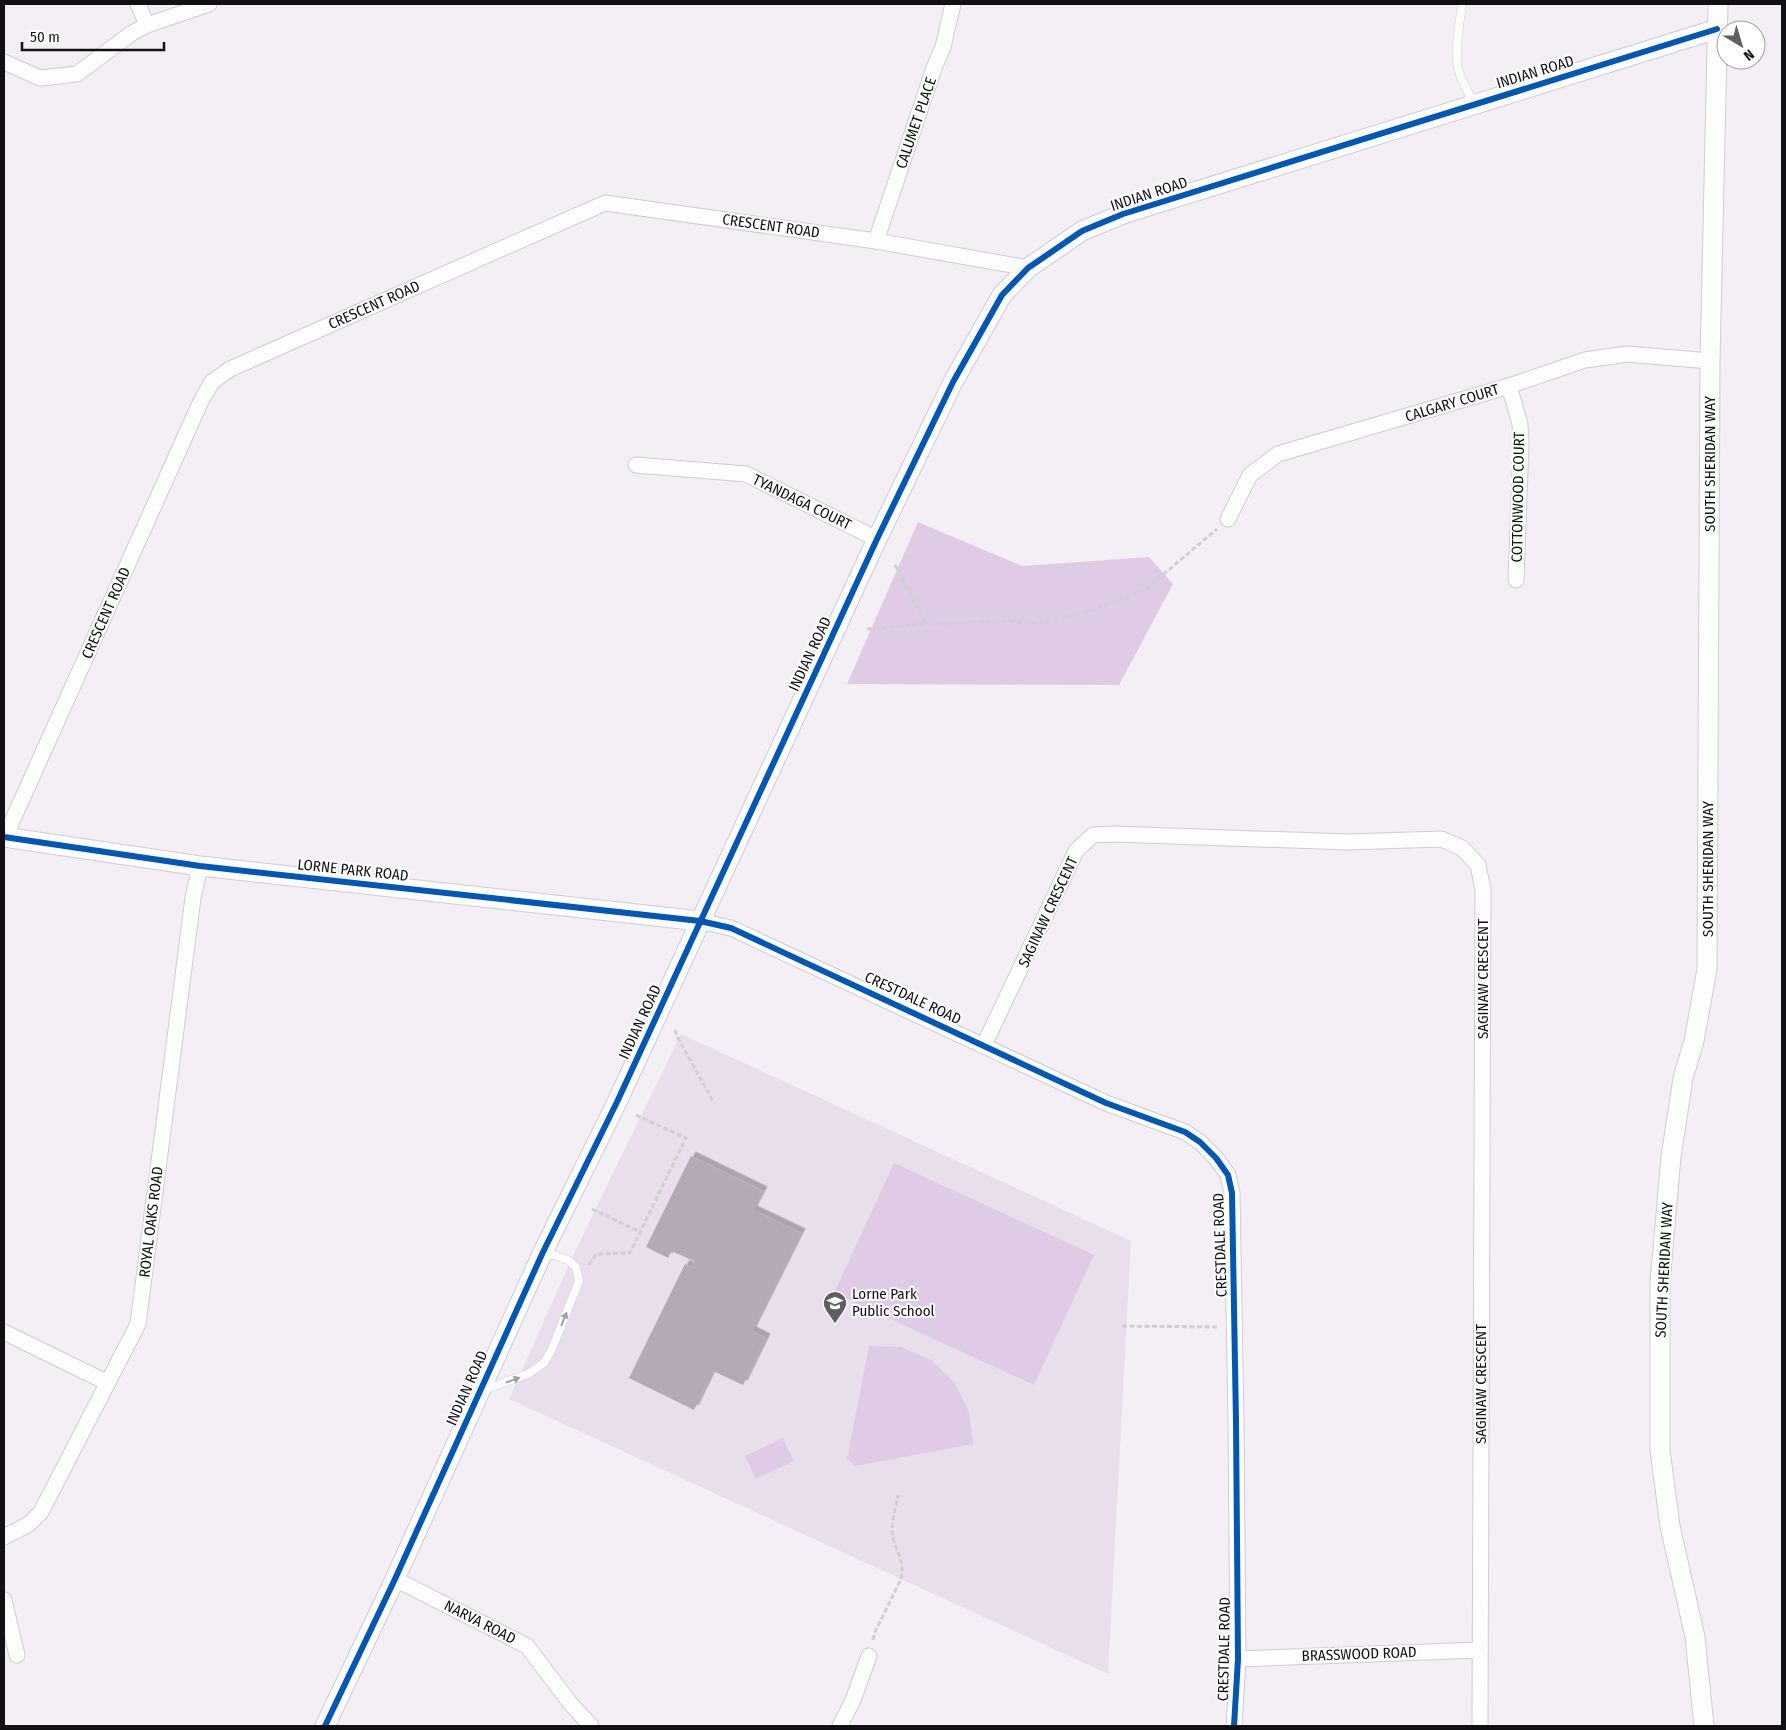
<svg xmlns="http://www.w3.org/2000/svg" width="1786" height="1730" font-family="'Fira Sans Condensed',sans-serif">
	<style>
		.built { fill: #e9dfec }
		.green { fill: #dfcbe6 }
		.building { fill: #b5a9b8; filter: url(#shadow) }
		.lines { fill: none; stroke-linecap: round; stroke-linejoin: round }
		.service-casing { stroke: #d0ccd1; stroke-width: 9 }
		.minor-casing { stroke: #d0ccd1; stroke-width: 17 }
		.tertiary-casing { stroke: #d0ccd1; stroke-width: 21 }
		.path { stroke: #d0cfd1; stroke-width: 3; stroke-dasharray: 5 2.5; stroke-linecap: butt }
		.service { stroke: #fdfdfe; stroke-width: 8 }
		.minor { stroke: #fdfdfe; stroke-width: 15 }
		.tertiary { stroke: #fdfdfe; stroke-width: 19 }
		.cycleway-casing { stroke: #fff; stroke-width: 9 }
		.cycleway { stroke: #0057b8; stroke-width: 6 }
		.oneway { fill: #9f9ea0 }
		.labels { text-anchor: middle; stroke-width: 4; stroke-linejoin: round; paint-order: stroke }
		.street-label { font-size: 15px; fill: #121014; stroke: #fff }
		.poi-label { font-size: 15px; fill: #121014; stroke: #fff; text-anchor: start }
	</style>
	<defs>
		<filter id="shadow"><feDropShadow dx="4.5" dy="-4.5" stdDeviation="0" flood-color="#0004"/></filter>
	</defs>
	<rect width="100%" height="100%" fill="#f4eff5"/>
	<!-- built -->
	<polygon class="built" points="681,1034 1131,1241 1108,1674 509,1399 576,1249"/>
	<!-- green -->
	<g class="green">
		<polygon points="918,522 1022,566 1149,557 1173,584 1119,685 847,684"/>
		<polygon points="894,1163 1094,1255 1034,1385 834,1293"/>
		<polygon points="869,1346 901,1347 931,1360 955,1383 969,1412 973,1444 855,1466 847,1459"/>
		<polygon points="783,1438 794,1461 756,1479 745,1456"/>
	</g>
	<!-- building -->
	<polygon class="building" points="691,1156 763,1191 753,1210 801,1233 752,1331 766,1338 743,1385 713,1371 694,1410 629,1378 685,1264 691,1267 694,1261 671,1251 668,1258 646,1247"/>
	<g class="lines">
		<!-- service casing -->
		<g class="service-casing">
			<g id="service">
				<path d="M 1462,4 C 1460,21 1454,52 1458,68 C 1461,81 1468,92 1475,104"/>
				<polyline points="484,1390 528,1374 544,1363 552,1349 579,1281 576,1267 568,1260 544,1252"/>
			</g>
		</g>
		<!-- minor casing -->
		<g class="minor-casing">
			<g id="minor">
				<polyline points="138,4 147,25"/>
				<polyline points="4,62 40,78 77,74 132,33 147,25 209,4"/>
				<polyline points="876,241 934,68 943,47 953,4"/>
				<polyline points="1509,386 1520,424 1521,444 1516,580"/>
				<polyline points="636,465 746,474 877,539"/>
				<polyline points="1228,519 1250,475 1278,454 1509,386 1585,360 1627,354 1710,361"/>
				<polyline points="5,837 201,401 212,382 230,369 605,203 876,241 1028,268"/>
				<polyline points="700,921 731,928 1106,1103 1185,1132 1200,1142 1216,1158 1228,1175 1232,1193 1236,1421 1238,1659 1234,1726"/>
				<polyline points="984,1045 1076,851 1093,835 1113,834 1348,842 1441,839 1462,848 1478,865 1483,889 1480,1726"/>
				<polyline points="4,1332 108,1383"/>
				<polyline points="4,1537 29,1524 41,1512 138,1324 193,898 200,866"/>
				<polyline points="395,1579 527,1646 570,1703 591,1726"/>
				<polyline points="4,1600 17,1655"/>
				<polyline points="1238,1659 1480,1650"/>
				<polyline points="840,1726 853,1700 869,1656"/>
			</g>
		</g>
		<!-- tertiary casing -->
		<g class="tertiary-casing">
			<g id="tertiary">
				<polyline points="4,837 200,866 700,921"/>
				<polyline points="325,1726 395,1579 543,1252 617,1102 877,539 953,382 1002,295 1028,268 1082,231 1123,214 1717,29"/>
				<polyline points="1704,1726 1695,1637 1670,1526 1660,1450 1660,1283 1671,1157 1683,1078 1694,1041 1707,969 1710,361 1718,4"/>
			</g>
		</g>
		<!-- path -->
		<g class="path">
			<polyline points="895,565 926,624"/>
			<polyline points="867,629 926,624 999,621 1045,623 1093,610 1145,590 1217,529"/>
			<polyline points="675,1030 678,1038 714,1103"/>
			<polyline points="592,1209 640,1232"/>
			<polyline points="589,1265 596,1254 630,1253 686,1138 636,1115"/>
			<polyline points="1122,1326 1219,1327"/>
			<path d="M 873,1640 L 875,1632 L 901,1579 C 905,1560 897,1554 893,1538 C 890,1524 896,1508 898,1495"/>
		</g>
		<!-- service -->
		<use href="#service" class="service"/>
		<!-- minor -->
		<use href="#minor" class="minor"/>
		<!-- tertiary -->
		<use href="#tertiary" class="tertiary"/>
		<!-- cycleway casing -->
		<g class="cycleway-casing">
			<g id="cycleway">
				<polyline points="4,837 200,866 700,921 731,928 1106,1103 1185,1132 1200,1142 1216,1158 1228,1175 1232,1193 1236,1421 1238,1659 1234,1726"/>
				<polyline points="325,1726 395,1579 543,1252 617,1102 877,539 953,382 1002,295 1028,268 1082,231 1123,214 1717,29"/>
			</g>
		</g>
		<!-- cycleway -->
		<use href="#cycleway" class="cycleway"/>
	</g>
	<!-- one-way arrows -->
	<defs><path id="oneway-solid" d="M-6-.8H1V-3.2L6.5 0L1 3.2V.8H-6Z" transform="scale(1.25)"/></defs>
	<g class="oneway">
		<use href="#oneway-solid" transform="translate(564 1319) rotate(-68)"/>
		<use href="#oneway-solid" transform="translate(513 1380) rotate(-19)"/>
	</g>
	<!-- icons -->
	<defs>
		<g id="school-pin" transform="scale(1.25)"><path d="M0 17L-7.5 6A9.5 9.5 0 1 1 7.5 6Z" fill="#615e63" stroke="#fff"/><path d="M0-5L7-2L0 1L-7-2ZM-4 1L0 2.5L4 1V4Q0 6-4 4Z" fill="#fff"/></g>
	</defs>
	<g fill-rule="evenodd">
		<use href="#school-pin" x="835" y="1303"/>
	</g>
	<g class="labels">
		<!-- street labels -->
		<g class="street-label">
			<text transform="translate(1535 72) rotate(-17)" y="5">INDIAN ROAD</text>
			<text transform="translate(916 123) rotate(-71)" y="5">CALUMET PLACE</text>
			<text transform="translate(1149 194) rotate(-18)" y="5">INDIAN ROAD</text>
			<text transform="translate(771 226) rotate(8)" y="5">CRESCENT ROAD</text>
			<text transform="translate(374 305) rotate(-24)" y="5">CRESCENT ROAD</text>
			<text transform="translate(1452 403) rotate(-17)" y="5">CALGARY COURT</text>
			<text transform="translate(1710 464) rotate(-90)" y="5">SOUTH SHERIDAN WAY</text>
			<text transform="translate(1518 497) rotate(-89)" y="5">COTTONWOOD COURT</text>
			<text transform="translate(802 502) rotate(26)" y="5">TYANDAGA COURT</text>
			<text transform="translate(106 613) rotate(-66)" y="5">CRESCENT ROAD</text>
			<text transform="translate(810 654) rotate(-65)" y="5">INDIAN ROAD</text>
			<text transform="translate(1708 869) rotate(-90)" y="5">SOUTH SHERIDAN WAY</text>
			<text transform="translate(353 870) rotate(6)" y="5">LORNE PARK ROAD</text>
			<text transform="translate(1048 912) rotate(-65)" y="5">SAGINAW CRESCENT</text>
			<text transform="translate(1483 979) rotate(-90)" y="5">SAGINAW CRESCENT</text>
			<text transform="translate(913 998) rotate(25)" y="5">CRESTDALE ROAD</text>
			<text transform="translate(640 1022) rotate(-65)" y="5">INDIAN ROAD</text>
			<text transform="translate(151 1222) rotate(-83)" y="5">ROYAL OAKS ROAD</text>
			<text transform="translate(1220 1245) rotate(-92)" y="5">CRESTDALE ROAD</text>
			<text transform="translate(1664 1270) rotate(-87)" y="5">SOUTH SHERIDAN WAY</text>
			<text transform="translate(1481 1384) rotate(-90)" y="5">SAGINAW CRESCENT</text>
			<text transform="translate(467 1388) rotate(-66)" y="5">INDIAN ROAD</text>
			<text transform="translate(480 1622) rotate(27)" y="5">NARVA ROAD</text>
			<text transform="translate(1224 1649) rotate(-89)" y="5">CRESTDALE ROAD</text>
			<text transform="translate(1359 1654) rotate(-2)" y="5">BRASSWOOD ROAD</text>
		</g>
		<!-- poi labels -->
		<g class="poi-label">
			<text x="852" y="1299">Lorne Park<tspan x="852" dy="17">Public School</tspan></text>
		</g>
	</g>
	<!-- border -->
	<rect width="1786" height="1730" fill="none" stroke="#121014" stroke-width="10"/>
	<!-- north arrow -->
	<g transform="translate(1741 45) rotate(142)"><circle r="24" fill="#ffffff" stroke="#a09fa1"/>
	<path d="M0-4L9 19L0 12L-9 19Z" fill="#615e63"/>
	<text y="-8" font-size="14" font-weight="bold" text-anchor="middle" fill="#121014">N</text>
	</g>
	<!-- scale -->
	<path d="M22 42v8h142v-8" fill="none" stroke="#121014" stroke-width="2.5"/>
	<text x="30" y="42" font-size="15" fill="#121014" stroke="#ffffff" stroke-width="4" paint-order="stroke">50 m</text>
</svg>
